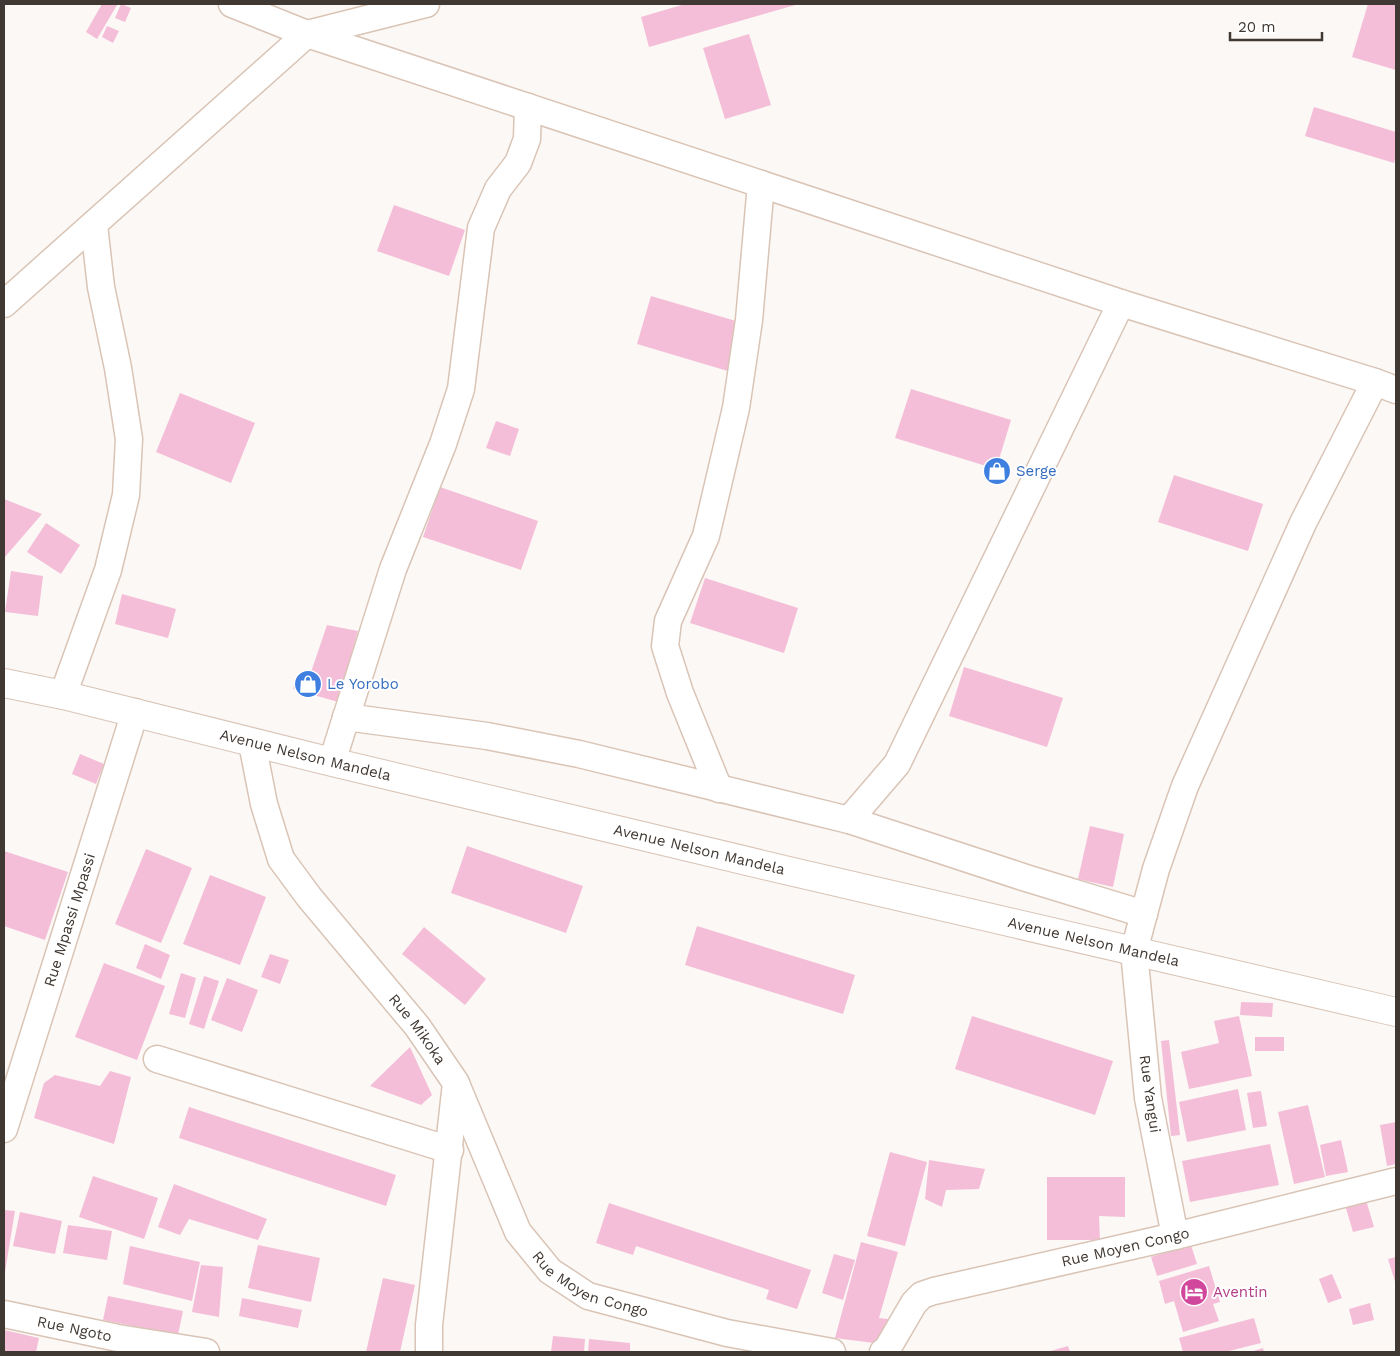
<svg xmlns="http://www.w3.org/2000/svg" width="1400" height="1356" font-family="'Work Sans',sans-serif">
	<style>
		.building { fill: #f4bed8 }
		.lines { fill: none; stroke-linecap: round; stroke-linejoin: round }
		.street-casing { stroke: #d9c4b6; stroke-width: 29 }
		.secondary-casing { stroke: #d9c4b6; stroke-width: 30 }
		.street { stroke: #fff; stroke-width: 26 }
		.secondary { stroke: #fff; stroke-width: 28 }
		.labels { text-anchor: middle; stroke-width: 4; stroke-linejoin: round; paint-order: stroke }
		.shop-label { font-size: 15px; fill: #366cbe; stroke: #fff; text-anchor: start }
		.street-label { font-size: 15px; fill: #403832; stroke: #fff }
		.hotel-label { font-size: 15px; fill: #b23c85; stroke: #fff; text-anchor: start }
	</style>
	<rect width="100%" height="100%" fill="#fcf8f5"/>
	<!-- building -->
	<g class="building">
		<polygon points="102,4 117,5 97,39 86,32"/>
		<polygon points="121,4 131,8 125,22 115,18"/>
		<polygon points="685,4 799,4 649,47 641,17"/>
		<polygon points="1368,4 1396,4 1396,70 1352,57"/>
		<polygon points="107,26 119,31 113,43 102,37"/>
		<polygon points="749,34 771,105 725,119 703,48"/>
		<polygon points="1314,107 1396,132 1396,155 1394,163 1305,136"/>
		<polygon points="394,205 465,230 449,276 377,251"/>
		<polygon points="651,296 746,324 731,372 637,344"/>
		<polygon points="911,389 1011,420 996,469 895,438"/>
		<polygon points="180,393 255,423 231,483 156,452"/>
		<polygon points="496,421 519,429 510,456 486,448"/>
		<polygon points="1174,475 1263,504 1248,551 1158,522"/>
		<polygon points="440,487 538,521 521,570 423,537"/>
		<polygon points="4,499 42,514 4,558"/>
		<polygon points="46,523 80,545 61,574 27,552"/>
		<polygon points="11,571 43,576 38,616 5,612"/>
		<polygon points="705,578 798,608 784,653 690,623"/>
		<polygon points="122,594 176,609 168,638 115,624"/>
		<polygon points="327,625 358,631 338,702 293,689 296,676 309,678"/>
		<polygon points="964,667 1063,698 1047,747 949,716"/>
		<polygon points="80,754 104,764 96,784 72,774"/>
		<polygon points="1090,826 1124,834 1113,887 1078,879"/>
		<polygon points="467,846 583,886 566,933 451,893"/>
		<polygon points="146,849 192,868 161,943 115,924"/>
		<polygon points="4,851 68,872 45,940 4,926"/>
		<polygon points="210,875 266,897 240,965 183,944"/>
		<polygon points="697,926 855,975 843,1014 685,965"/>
		<polygon points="424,927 486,979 465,1005 402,954"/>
		<polygon points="145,944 170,955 161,979 136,968"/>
		<polygon points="270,954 289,960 280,984 261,977"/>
		<polygon points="104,963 165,986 137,1060 75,1037"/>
		<polygon points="181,973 196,978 185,1018 169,1014"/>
		<polygon points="204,976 219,981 204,1029 189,1024"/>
		<polygon points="227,978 258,990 242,1032 211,1020"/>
		<polygon points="1241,1002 1273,1003 1272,1017 1240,1015"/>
		<polygon points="972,1016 1113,1061 1095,1115 955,1069"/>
		<polygon points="1239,1016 1252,1076 1189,1089 1181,1052 1219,1043 1214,1021"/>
		<rect x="1255" y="1037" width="29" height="14"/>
		<polygon points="1169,1040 1180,1135 1171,1136 1161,1041"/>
		<polygon points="410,1047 432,1095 421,1105 370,1086"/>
		<polygon points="110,1071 131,1077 114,1144 34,1118 44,1083 55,1075 100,1086"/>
		<polygon points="1238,1089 1246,1130 1187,1142 1179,1102"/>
		<polygon points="1261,1091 1267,1126 1253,1128 1247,1093"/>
		<polygon points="1308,1105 1325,1177 1294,1184 1278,1112"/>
		<polygon points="189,1107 396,1175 386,1206 179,1138"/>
		<polygon points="1396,1122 1396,1164 1387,1166 1380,1125"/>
		<polygon points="1341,1140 1348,1172 1326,1176 1320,1145"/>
		<polygon points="1270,1144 1279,1185 1190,1202 1182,1161"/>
		<polygon points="890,1152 927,1162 905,1246 867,1236"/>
		<polygon points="929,1160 985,1169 979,1189 946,1190 942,1207 925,1199"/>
		<polygon points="93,1176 158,1198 144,1239 79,1217"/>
		<polygon points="1047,1177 1125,1177 1125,1217 1099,1216 1100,1240 1047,1240"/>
		<polygon points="174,1184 267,1219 258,1240 189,1219 180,1235 158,1227"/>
		<polygon points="1366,1200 1374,1227 1353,1232 1345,1205"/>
		<polygon points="609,1203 811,1270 797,1309 766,1299 769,1290 636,1246 633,1255 596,1243"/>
		<polygon points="4,1210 15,1211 5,1272 4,1272"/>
		<polygon points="20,1212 62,1221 55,1254 13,1246"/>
		<polygon points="68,1225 112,1231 107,1260 63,1253"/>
		<polygon points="861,1242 898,1252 879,1318 888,1319 882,1344 835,1338"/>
		<polygon points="258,1245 320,1258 311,1302 248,1288"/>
		<polygon points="1191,1245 1197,1264 1157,1276 1151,1257"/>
		<polygon points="130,1246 200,1262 192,1301 123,1284"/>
		<polygon points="834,1254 855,1260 843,1300 822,1293"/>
		<polygon points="1396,1257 1396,1285 1388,1259"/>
		<polygon points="201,1265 223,1267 219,1317 192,1312"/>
		<polygon points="1209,1266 1220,1302 1213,1304 1219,1321 1183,1332 1174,1301 1165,1304 1159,1281"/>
		<polygon points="1332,1274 1342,1298 1328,1303 1319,1279"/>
		<polygon points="383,1278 415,1285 400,1352 366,1352"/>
		<polygon points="108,1296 183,1311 178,1335 103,1320"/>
		<polygon points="242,1298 302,1310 298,1328 239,1316"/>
		<polygon points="1370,1303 1374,1320 1353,1325 1349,1309"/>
		<polygon points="1254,1318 1261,1343 1225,1352 1183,1352 1179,1338"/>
		<polygon points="4,1330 39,1338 36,1352 4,1352"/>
		<polygon points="553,1336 585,1339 584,1352 551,1352"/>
		<polygon points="589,1339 630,1343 630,1352 588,1352"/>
		<polygon points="1068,1346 1070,1352 1047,1352"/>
		<polygon points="1263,1348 1264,1352 1250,1352"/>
	</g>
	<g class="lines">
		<!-- street casing -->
		<g class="street-casing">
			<g id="street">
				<polyline points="232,4 307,34 1121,303 1375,382 1396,390"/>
				<polyline points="4,304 307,34 426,4"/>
				<polyline points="63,695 108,570 126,495 129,439 118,368 101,287 94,225"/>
				<polyline points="346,717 487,736 579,754 849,820 1026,878 1144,914"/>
				<path id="s1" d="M 252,743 L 264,804 L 281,859 L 309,897 L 417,1026 L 456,1083 L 429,1325 L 429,1352"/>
				<polyline points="332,762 393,569 443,444 461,389 481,228 498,189 518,163 527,139 528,107"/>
				<polyline points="719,789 680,693 665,646 668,621 706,536 736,408 749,320 761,184"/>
				<polyline points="849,820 897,764 1121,303"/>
				<polyline points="157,1059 450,1150"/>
				<path id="s2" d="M 457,1086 L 518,1232 L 550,1271 L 588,1296 L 727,1333 L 832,1352"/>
				<path id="s3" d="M 4,1129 L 135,712"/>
				<polyline points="1175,1236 1148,1098 1134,951 1156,869 1185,786 1303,523 1375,382"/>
				<path id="s4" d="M 4,1314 L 118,1338 L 206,1352"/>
				<path id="s5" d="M 883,1352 L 886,1351 L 914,1303 L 922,1295 L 934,1291 L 1175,1236 L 1396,1181"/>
			</g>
		</g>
		<!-- secondary casing -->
		<g class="secondary-casing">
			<g id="secondary">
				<path id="s6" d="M 4,683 L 63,695 L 332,762 L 789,871 L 1396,1012"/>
			</g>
		</g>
		<!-- street -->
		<use href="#street" class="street"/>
		<!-- secondary -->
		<use href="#secondary" class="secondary"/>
	</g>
	<!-- icons -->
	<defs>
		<g id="shop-disc" transform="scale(1.4375)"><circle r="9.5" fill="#3f7fe0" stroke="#fff"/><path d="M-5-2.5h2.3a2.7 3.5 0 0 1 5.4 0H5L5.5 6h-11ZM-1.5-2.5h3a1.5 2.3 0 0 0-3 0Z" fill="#fff"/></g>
		<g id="hotel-disc" transform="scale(1.4375)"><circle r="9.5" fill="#d1479c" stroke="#fff"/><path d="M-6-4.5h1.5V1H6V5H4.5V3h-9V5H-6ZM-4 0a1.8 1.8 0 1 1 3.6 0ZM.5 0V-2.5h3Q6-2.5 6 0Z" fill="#fff"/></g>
	</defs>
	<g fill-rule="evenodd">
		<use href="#shop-disc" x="997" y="471"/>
		<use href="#shop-disc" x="308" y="684"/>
		<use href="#hotel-disc" x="1194" y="1292"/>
	</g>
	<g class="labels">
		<!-- shop labels -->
		<g class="shop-label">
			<text x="1016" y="476">Serge</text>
			<text x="327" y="689">Le Yorobo</text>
		</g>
		<!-- street labels -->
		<g class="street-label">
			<text dy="5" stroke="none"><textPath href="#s6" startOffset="310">Avenue Nelson Mandela</textPath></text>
			<text dy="5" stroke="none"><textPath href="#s6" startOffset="715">Avenue Nelson Mandela</textPath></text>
			<text dy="5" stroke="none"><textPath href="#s3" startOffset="219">Rue Mpassi Mpassi</textPath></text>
			<text dy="5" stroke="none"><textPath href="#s6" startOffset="1120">Avenue Nelson Mandela</textPath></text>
			<text dy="5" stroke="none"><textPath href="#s1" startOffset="338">Rue Mikoka</textPath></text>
			<text transform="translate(1150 1094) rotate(82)" y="5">Rue Yangui</text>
			<text dy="5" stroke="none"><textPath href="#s5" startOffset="279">Rue Moyen Congo</textPath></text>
			<text dy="5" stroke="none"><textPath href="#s2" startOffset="251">Rue Moyen Congo</textPath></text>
			<text dy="5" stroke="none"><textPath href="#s4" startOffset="72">Rue Ngoto</textPath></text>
		</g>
		<!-- hotel labels -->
		<g class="hotel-label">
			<text x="1213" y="1297">Aventin</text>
		</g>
	</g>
	<!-- border -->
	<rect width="1400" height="1356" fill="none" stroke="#403832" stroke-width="10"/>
	<!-- scale -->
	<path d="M1230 32v8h92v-8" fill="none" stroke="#403832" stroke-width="2.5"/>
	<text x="1238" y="32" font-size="15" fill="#403832" stroke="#ffffff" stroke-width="4" paint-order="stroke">20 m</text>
</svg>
